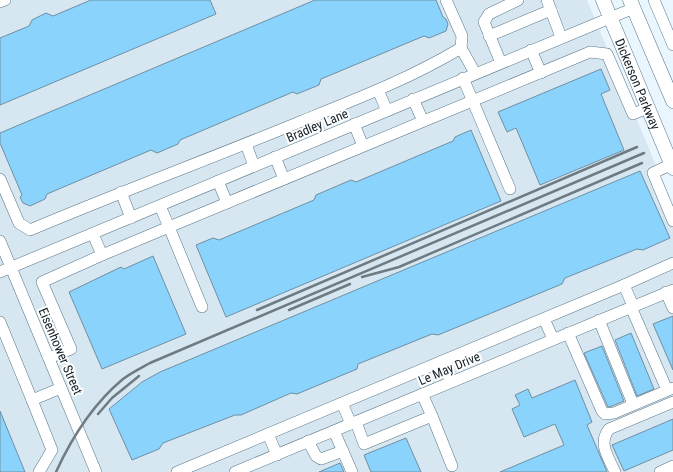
<svg xmlns="http://www.w3.org/2000/svg" width="673" height="472" font-family="'Roboto Condensed',sans-serif">
	<style>
		.built { fill: #d7e7f1 }
		.building { fill: #89d3fd; stroke: #708fa2 }
		.lines { fill: none; stroke-linecap: round; stroke-linejoin: round }
		.minor-casing { stroke: #577688; stroke-width: 12 }
		.major-casing { stroke: #577688; stroke-width: 15 }
		.minor { stroke: #fff; stroke-width: 11 }
		.major { stroke: #fff; stroke-width: 14 }
		.rail { stroke: #6f7b82; stroke-width: 2.5 }
		.labels { text-anchor: middle; stroke-width: 4; stroke-linejoin: round; paint-order: stroke }
		.street-label { font-size: 13px; fill: #131f26; stroke: #fff }
	</style>
	<rect width="100%" height="100%" fill="#e9f6fe"/>
	<!-- built -->
	<polygon class="built" points="0,0 587,0 673,206 673,472 0,472"/>
	<!-- building -->
	<g class="building">
		<polygon points="91,0 210,0 216,14 0,105 0,38 29,26 32,20 46,13 53,16"/>
		<polygon points="315,0 436,0 443,17 446,19 448,24 446,31 429,38 424,36 321,79 319,85 297,94 293,92 180,140 178,144 157,153 151,150 47,194 45,199 30,206 23,203 20,197 22,195 0,143 0,133"/>
		<polygon points="601,69 610,90 601,94 624,150 540,185 516,128 507,132 498,112"/>
		<polygon points="471,130 501,201 226,317 196,245 213,238 219,240 314,200 316,195 351,180 356,182 453,141 455,137"/>
		<polygon points="640,171 670,238 643,250 637,249 565,278 562,284 438,335 432,334 358,364 357,369 297,394 291,393 241,415 235,415 163,443 159,449 132,460 109,409 142,382 160,372"/>
		<polygon points="153,256 186,334 102,369 69,292 121,267 124,269"/>
		<polygon points="673,316 673,370 653,324"/>
		<polygon points="631,333 654,389 637,396 615,340"/>
		<polygon points="602,346 624,401 612,406 608,407 584,353"/>
		<polygon points="575,380 592,422 587,425 607,472 500,472 564,445 555,424 524,437 512,409 520,405 515,395 528,389 532,398"/>
		<polygon points="0,411 25,472 0,472"/>
		<polygon points="673,419 673,450 624,471 612,445"/>
		<polygon points="406,438 421,472 371,472 364,455"/>
		<polygon points="340,463 344,472 319,472"/>
	</g>
	<g class="lines">
		<!-- minor casing -->
		<g class="minor-casing">
			<g id="minor">
				<polyline points="547,0 561,37"/>
				<polyline points="654,0 673,45"/>
				<polyline points="0,2 5,0"/>
				<polyline points="489,36 551,10"/>
				<polyline points="461,48 475,73"/>
				<polyline points="531,50 541,73"/>
				<polyline points="501,63 484,22 489,14 518,0"/>
				<polyline points="463,78 510,189"/>
				<polyline points="378,90 387,111"/>
				<polyline points="413,99 423,121"/>
				<polyline points="354,124 363,146"/>
				<polyline points="246,144 254,166"/>
				<polyline points="275,157 284,179"/>
				<polyline points="672,164 653,173 673,221"/>
				<path d="M 0,179 L 19,223 L 30,230 C 120,192 212,158 302,121 C 357,99 411,78 461,48 L 462,36 L 446,0"/>
				<polyline points="218,181 227,203"/>
				<polyline points="121,192 131,218"/>
				<polyline points="160,206 169,227 590,52 607,54 633,114 648,108"/>
				<polyline points="0,241 96,472"/>
				<polyline points="102,255 169,227 202,307"/>
				<polyline points="0,272 634,8"/>
				<polyline points="624,285 633,306"/>
				<polyline points="666,292 673,308"/>
				<polyline points="631,307 667,390"/>
				<polyline points="544,319 553,339"/>
				<polyline points="599,320 633,404"/>
				<polyline points="0,322 32,400 61,388"/>
				<polyline points="568,333 602,411 605,414 614,413 673,388"/>
				<polyline points="49,358 71,349 42,282 102,255 93,234"/>
				<polyline points="442,361 451,382"/>
				<polyline points="422,394 432,416"/>
				<polyline points="32,400 52,450 39,472"/>
				<polyline points="342,403 351,424"/>
				<polyline points="356,422 364,444 432,416 452,466"/>
				<polyline points="334,431 352,472"/>
				<polyline points="268,434 277,455"/>
				<polyline points="308,441 316,456 321,459 343,451"/>
				<polyline points="177,472 624,285 673,263"/>
				<polyline points="235,472 673,290"/>
				<path d="M 615,472 C 608,457 598,443 609,429 L 673,402"/>
				<polyline points="660,472 673,466"/>
			</g>
		</g>
		<!-- major casing -->
		<g class="major-casing">
			<g id="major">
				<path id="s1" d="M 603,0 L 673,168"/>
				<polyline points="630,0 673,101"/>
			</g>
		</g>
		<!-- minor -->
		<use href="#minor" class="minor"/>
		<!-- major -->
		<use href="#major" class="major"/>
		<!-- rail -->
		<g class="rail">
			<polyline points="362,277 399,267 642,163"/>
			<polyline points="257,310 637,147"/>
			<polyline points="289,310 350,284"/>
			<polyline points="98,414 112,398 139,376"/>
			<path d="M 56,472 C 72,437 93,404 123,379 C 131,373 141,368 150,363 L 644,153"/>
		</g>
	</g>
	<g class="labels">
		<!-- street labels -->
		<g class="street-label">
			<text dy="5" stroke="none"><textPath href="#s1" startOffset="91">Dickerson Parkway</textPath></text>
			<text transform="translate(317 125) rotate(-23)" y="5">Bradley Lane</text>
			<text transform="translate(61 351) rotate(67)" y="5">Eisenhower Street</text>
			<text transform="translate(449 368) rotate(-23)" y="5">Le May Drive</text>
		</g>
	</g>
</svg>
